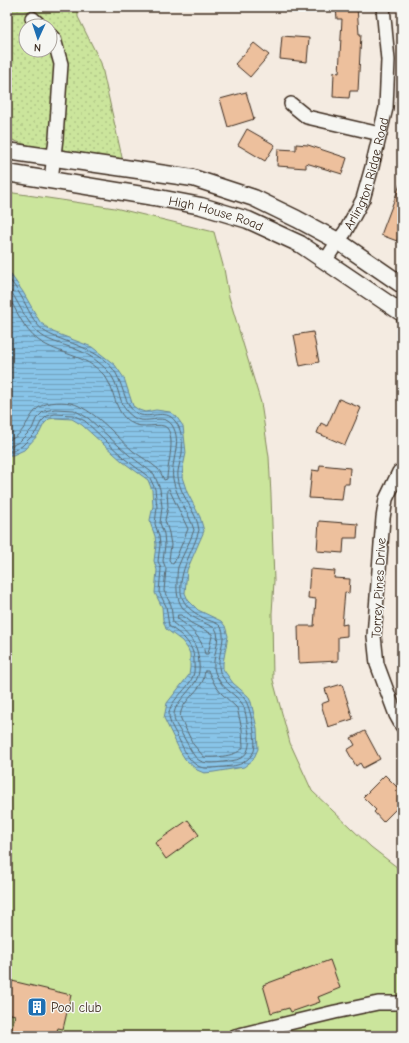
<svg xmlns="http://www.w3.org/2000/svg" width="409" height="1043" font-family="'Comic Neue',sans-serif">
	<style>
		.grass { fill: #cbe59c; stroke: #83885d }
		.park { fill: url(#park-dots); stroke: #83885d; fill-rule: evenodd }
		.water { fill: url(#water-rules); stroke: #698697 }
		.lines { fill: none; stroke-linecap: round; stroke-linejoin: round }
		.shore { stroke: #5a686f; stroke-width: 1 }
		.building { fill: #edc09d; stroke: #3b2a1e }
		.minor-casing { stroke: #3b2a1e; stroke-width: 16 }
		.major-casing { stroke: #3b2a1e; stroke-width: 19 }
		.minor { stroke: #f6f6f2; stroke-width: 13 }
		.major { stroke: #f6f6f2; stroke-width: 16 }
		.labels { text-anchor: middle; stroke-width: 3; stroke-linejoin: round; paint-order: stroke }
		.street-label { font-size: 13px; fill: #3b2a1e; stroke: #f6f6f2 }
		.poi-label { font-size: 13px; fill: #3b2a1e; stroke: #f6f6f2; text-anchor: start }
	</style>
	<defs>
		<pattern id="park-dots" width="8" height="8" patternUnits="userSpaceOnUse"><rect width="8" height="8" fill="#cbe59c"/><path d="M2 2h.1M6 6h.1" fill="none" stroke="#afc586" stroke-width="1.8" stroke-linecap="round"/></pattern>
		<pattern id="water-rules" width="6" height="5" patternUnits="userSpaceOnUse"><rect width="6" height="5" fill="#88c4e8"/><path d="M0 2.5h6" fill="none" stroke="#709fbb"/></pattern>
	</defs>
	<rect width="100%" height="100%" fill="#f4ebe1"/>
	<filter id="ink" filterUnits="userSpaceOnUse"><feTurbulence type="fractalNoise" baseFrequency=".025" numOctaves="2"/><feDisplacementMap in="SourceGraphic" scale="8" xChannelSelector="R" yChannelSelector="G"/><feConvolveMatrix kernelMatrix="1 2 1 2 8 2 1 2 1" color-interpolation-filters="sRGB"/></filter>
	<g filter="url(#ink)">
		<!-- grass -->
		<polygon class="grass" points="7,192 115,208 214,232 224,269 229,297 261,403 269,457 271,495 274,581 272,613 273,680 290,743 312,791 371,847 402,871 402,1036 7,1036"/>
		<!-- park -->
		<path class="park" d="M 7,7 L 78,7 L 78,17 L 101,63 L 123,162 C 85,156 43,153 7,138 ZM 26,26 L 50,26 L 50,50 L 26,50 Z"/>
		<!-- water -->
		<polygon class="water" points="7,269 23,292 40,322 53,332 92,347 115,365 124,378 133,406 139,410 145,412 156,410 170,412 176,416 183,426 186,453 183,467 182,477 187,492 200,517 204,531 187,570 185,593 188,600 198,610 221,621 225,626 228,636 223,663 223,669 233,683 248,696 251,702 257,728 258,749 253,760 244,767 214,772 204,773 197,770 185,759 180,751 164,718 167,703 189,675 190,668 190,654 188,649 182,641 166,629 163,620 162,607 155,593 157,570 154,561 156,545 155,536 151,525 150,520 153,506 152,490 148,480 123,462 82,425 72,419 55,418 49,419 44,424 39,434 24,450 13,455 7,455"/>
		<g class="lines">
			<!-- shore -->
			<g class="shore">
				<path d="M 7,276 C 12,283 17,289 21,296 C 28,308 33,323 44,331 C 51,336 59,338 66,341 C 83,347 101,354 113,369 C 123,381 124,406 136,413 C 149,421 165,407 175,421 C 182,429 183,443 182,453 C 181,461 177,469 178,477 C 180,497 197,511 199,530 C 193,552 179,569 181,593 C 183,607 197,615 208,620 C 213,622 218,623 221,627 C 228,639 215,657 220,672 C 225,684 236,688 244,698 C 251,707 257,741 254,751 C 252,756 248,759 244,762 C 239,766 230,766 224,767 C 218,767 211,769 205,768 C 188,767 182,743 174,730 C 158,703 185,697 193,676 C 195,671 194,666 194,661 C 194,652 191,646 185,639 C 181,634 174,630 169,626 L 166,606 L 159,592 L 161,569 L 158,561 L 160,545 L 159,536 L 155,524 L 157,507 L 155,489 L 150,478 L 125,459 L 85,421 L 73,415 L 55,414 L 47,416 L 41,422 L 36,432 L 22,446 L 13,451 L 7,451"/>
				<path d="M 7,285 C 17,299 27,325 41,335 C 52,343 67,345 80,351 C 90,355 100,363 107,370 C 121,384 117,407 133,417 C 145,426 163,412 172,425 C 183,442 170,462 173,479 C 176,497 189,512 194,530 C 190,542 183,554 178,567 C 177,572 177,577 177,582 C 175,612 192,617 215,628 C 223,638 210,659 215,672 C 221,689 232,691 241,702 C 245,707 246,716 247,722 C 249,734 253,751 241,758 C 236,761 228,761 223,762 C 194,766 196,758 183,736 C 180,730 174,723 174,717 C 173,706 184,697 190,689 C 197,681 200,674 199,664 C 198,642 189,635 173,623 L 171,605 L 164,591 L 166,569 L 163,561 L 165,545 L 164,534 L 160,523 L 162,507 L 160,489 L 154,474 L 129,455 L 88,418 L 74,410 L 55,409 L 44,411 L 36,419 L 32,429 L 19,442 L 11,446 L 7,446"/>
				<path d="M 7,295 C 17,310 23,329 38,340 C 59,355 85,354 104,375 C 116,390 113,411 130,422 C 142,431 161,421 167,428 C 176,439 167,466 167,479 L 164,480 C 162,476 161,472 158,469 C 150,462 141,457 133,451 C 116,436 100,416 79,406 C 70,401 53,401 43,405 C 27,412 26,438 7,440"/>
				<polygon points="169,489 188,529 174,563 172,564 169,560 171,545 169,533 165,520 168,507 167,491"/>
				<path d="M 178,615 L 181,615 L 191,623 L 212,634 L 212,636 L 208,654 L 205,654 C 202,638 191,628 178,619 Z"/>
				<path d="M 205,671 L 208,671 L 215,685 L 221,693 L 237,708 L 242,729 L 243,747 C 239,756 214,758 204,757 L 193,744 L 181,719 C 177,707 195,694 201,684 C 204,680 204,676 205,671 Z"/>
			</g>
		</g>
		<!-- building -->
		<g class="building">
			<polygon points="336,7 357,7 359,34 361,34 358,91 350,91 349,98 333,97 334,72 339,73 342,19 337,19"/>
			<polygon points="282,36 309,38 307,62 280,59"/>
			<polygon points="254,43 269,55 250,77 235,64"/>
			<polygon points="246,92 254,119 228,127 220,99"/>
			<polygon points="247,129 275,145 265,161 238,145"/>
			<polygon points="296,144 308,145 347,158 342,174 306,163 306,168 277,166 278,149 296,150"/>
			<polygon points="401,182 402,229 397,241 381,235"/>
			<polygon points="313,332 319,362 300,366 294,335"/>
			<polygon points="339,399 361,408 345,445 317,433 321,423 327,426"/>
			<polygon points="320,465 350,468 349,484 344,484 342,500 309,498 312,470 319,471"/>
			<polygon points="319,521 358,524 357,538 344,538 343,553 317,551"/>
			<polygon points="310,569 335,571 334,578 350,579 349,593 345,592 342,625 347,624 347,636 338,637 338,661 299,663 298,626 314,626 316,599 308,598"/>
			<polygon points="342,684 353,719 328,727 321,704 329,701 325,689"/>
			<polygon points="365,731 380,759 363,768 360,763 356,766 347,750 355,745 351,738"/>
			<polygon points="385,775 397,787 402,782 402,803 383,822 374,812 376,810 363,797"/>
			<polygon points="188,820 199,835 166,859 155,843"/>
			<polygon points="330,960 340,988 318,997 320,1002 291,1012 289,1008 271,1013 263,985"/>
			<polygon points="12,981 71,995 63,1029 58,1028 55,1036 10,1036 15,1015 7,1013 7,1002"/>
		</g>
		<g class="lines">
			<!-- minor casing -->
			<g class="minor-casing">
				<g id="minor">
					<polyline points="32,18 41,26"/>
					<polyline points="50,35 54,39 61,64 56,138 51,180"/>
					<polyline points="291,104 307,117 380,134"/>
					<path id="s1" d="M 325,261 L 338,241 L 345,232 L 363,199 L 372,167 L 386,108 L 388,60 L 383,7"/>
					<polyline points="399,472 386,499 383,518 374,636 377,664 396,715 402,726"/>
					<polyline points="235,1036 335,1012 378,1003 402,1003"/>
				</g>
			</g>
			<!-- major casing -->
			<g class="major-casing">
				<g id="major">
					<polyline points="7,151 193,178 254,198 297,219 338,241 402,285"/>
					<path id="s2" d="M 7,173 L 154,197 L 201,206 L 248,220 L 300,244 L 402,313"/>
				</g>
			</g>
			<!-- minor -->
			<use href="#minor" class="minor"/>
			<!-- major -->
			<use href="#major" class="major"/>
		</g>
	</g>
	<!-- icons -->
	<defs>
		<g id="building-square" transform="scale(1)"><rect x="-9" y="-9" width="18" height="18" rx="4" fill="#1f6fb2" stroke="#f6f6f2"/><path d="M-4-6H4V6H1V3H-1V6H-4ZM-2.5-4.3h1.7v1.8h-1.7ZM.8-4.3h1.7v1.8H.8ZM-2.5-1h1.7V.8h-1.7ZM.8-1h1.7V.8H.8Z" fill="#fff"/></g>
	</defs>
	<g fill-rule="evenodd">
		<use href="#building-square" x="37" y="1007"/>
	</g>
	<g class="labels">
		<!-- street labels -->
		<g class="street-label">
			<text dy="5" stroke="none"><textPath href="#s1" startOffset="98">Arlington Ridge Road</textPath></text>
			<text dy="5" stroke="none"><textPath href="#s2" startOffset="213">High House Road</textPath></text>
			<text transform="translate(378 588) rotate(-87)" y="5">Torrey Pines Drive</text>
		</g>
		<!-- poi labels -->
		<g class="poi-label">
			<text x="51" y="1012">Pool club</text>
		</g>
	</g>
	<!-- margin -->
	<rect width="409" height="1043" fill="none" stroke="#f6f6f2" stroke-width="24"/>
	<rect x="12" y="12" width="385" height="1019" fill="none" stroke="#3b2a1e" stroke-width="1.5" filter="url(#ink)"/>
	<!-- north arrow -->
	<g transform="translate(38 38) rotate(183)"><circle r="19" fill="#f6f6f2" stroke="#aba49d"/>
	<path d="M0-3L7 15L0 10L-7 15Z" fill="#1f6fb2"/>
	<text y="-6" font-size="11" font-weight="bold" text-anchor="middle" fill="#3b2a1e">N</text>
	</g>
</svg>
